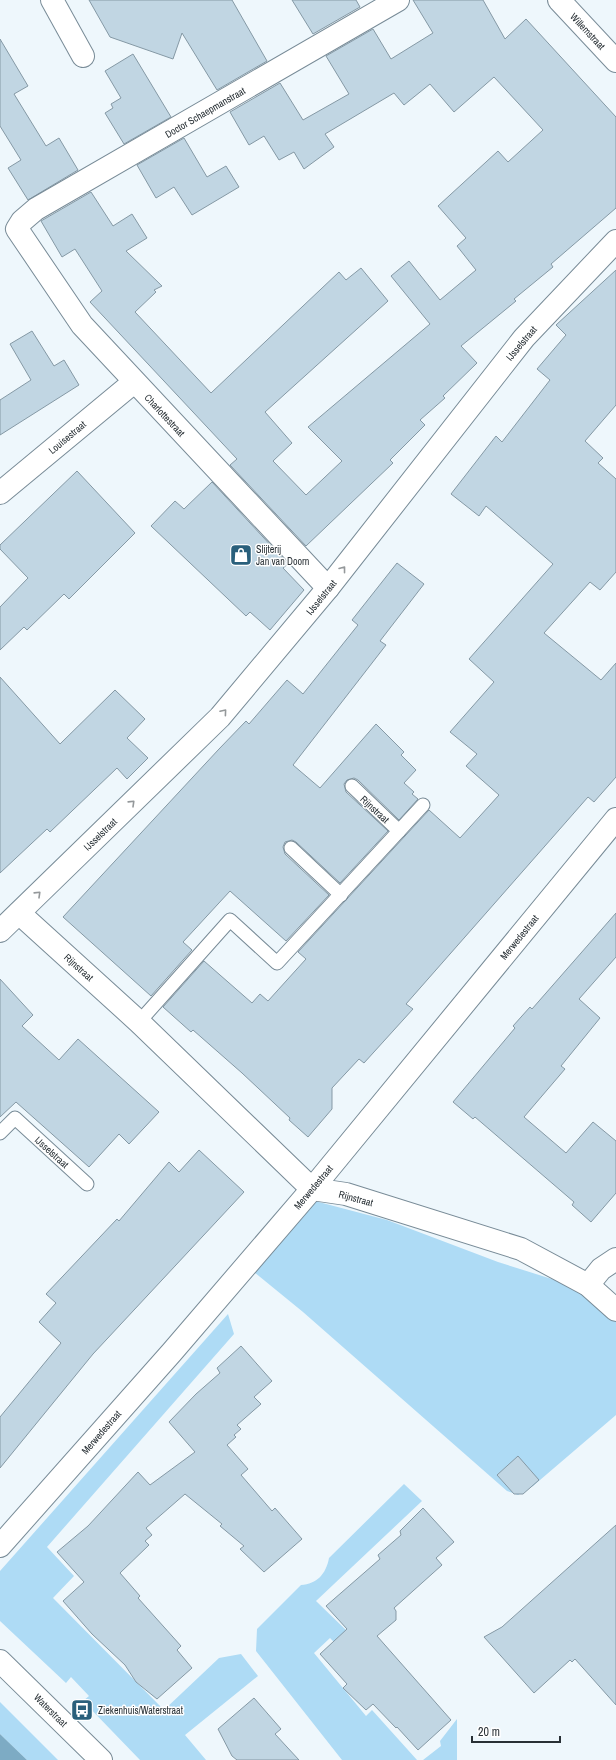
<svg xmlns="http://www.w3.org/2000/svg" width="616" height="1760" font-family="'Archivo Narrow',sans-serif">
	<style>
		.green { fill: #aedbf5 }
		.water { fill: #7dabc4 }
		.building { fill: #c1d6e3; stroke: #8599a5 }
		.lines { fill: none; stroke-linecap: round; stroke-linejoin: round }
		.lane-casing { stroke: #788b97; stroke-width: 15 }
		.street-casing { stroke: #788b97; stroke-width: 24 }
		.secondary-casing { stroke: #788b97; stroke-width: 24 }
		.lane { stroke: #fff; stroke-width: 13 }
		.street { stroke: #fff; stroke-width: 22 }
		.secondary { stroke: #fff; stroke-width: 22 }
		.oneway { stroke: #94989a }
		.labels { text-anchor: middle; stroke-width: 3; stroke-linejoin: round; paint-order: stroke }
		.street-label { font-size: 10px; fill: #283035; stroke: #fff }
		.poi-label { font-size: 10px; fill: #283035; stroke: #fff; text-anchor: start }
	</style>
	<rect width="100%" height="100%" fill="#eef7fc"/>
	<!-- green -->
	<g class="green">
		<polygon points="311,1200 387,1220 498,1262 577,1287 616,1319 616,1415 533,1486 518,1495 507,1491 303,1312 254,1272"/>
		<polygon points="228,1314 234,1334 47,1547 74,1576 53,1598 164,1710 219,1658 241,1654 258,1676 185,1735 206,1760 140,1760 83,1701 89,1696 71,1677 66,1683 0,1621 0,1571"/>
		<path d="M 404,1484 L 422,1501 L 316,1601 L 349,1633 L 336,1644 L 330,1638 L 314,1653 L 366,1716 L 372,1710 L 417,1760 L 342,1760 L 256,1651 L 257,1629 L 301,1585 C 317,1584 326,1574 329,1558 Z"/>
		<polygon points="0,1702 58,1760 27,1760 0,1734"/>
		<polygon points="457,1719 457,1760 423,1760 441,1746 440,1741"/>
	</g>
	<!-- water -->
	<polygon class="water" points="0,1734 27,1760 0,1760"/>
	<!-- building -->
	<g class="building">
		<polygon points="89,0 232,0 267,61 217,90 182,33 173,59 110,37"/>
		<polygon points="292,0 356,0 360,7 313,34"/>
		<polygon points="413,0 483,0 505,39 526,19 616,117 616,208 551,264 553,267 514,299 516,301 461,346 477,363 443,396 445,398 420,420 425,425 390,460 393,463 306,546 230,465 237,459 90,302 102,291 75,249 62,257 41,221 91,192 113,226 132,214 147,238 126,251 162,286 154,290 156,292 135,312 211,393 339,272 346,280 361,268 388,301 265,412 292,443 273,461 306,495 342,461 308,427 430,324 391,276 409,261 440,300 476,270 457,246 466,238 438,206 498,151 508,162 543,130 494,77 454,112 430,84 404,105 394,93 325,134 334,147 304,169 294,152 279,160 264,136 249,145 230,112 280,83 303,120 349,94 326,56 373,29 391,59 433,33"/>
		<polygon points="0,39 28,86 14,94 46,146 59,138 78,170 28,200 8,168 21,160 0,126"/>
		<polygon points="133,54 171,117 124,144 105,113 113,108 111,104 121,98 105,71"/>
		<polygon points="184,138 207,177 226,166 239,187 192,215 174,187 156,198 137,165"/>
		<polygon points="616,270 616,405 585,441 603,458 598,463 616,479 616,572 600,590 590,582 544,633 601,680 616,663 616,777 594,802 588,797 494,904 406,1004 413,1009 364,1063 359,1059 332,1088 332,1109 308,1137 289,1120 290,1118 242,1073 193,1030 191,1032 163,1007 204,961 252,1003 260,994 268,1001 306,959 298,952 429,810 460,838 499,795 466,766 477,754 450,732 494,682 469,659 553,564 486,506 479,516 451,494 496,436 502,442 550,380 537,369 566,335 556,325"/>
		<polygon points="32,331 54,366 64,360 79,385 0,435 0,400 31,380 10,344"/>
		<polygon points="77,471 135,533 69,599 64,594 27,630 24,627 0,650 0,607 28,578 0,549 0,545"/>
		<polygon points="212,482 288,564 283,568 304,590 270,630 250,612 246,616 151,526 175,501 184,509"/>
		<polygon points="397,563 424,584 380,641 386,645 293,765 320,788 376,724 404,752 401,755 416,770 404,783 414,792 412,794 418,799 399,820 358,780 354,778 347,780 344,784 346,792 388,831 340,883 296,842 292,840 285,842 283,847 285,854 329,895 286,941 230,891 183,942 192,950 151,996 63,917 219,749 246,721 249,724 287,680 303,694 358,625 352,620"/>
		<polygon points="0,677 60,744 115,690 145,719 127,738 148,758 127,779 117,768 50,832 47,829 0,873"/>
		<polygon points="616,913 616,957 579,999 600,1018 561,1066 565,1069 524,1117 566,1153 593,1122 616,1141 616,1193 591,1222 572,1205 574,1202 475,1117 473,1119 453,1102 515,1028 513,1026 530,1007 532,1009"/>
		<polygon points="0,979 33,1015 22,1026 59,1060 78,1039 159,1112 129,1144 119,1134 89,1167 16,1102 0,1117"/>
		<polygon points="199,1150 244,1192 93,1354 0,1468 0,1417 61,1343 39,1322 56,1303 46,1294 117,1219 119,1221 169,1162 179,1172"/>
		<polygon points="241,1346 272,1381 254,1397 261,1404 237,1425 241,1429 234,1435 236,1437 227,1445 248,1469 241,1475 272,1511 275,1508 302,1539 264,1572 240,1549 244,1546 220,1526 222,1524 185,1494 146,1528 152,1535 145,1541 149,1545 120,1573 140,1596 138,1598 181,1646 177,1650 192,1668 157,1699 136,1682 125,1665 92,1634 63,1601 84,1582 57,1552 88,1526 138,1472 150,1485 195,1452 169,1422 196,1394 220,1373 217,1368"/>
		<polygon points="518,1456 539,1480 523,1494 514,1494 497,1475"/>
		<polygon points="423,1508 454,1542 436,1558 442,1565 394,1608 396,1611 396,1620 377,1636 451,1720 418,1750 397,1727 396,1728 373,1704 366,1710 343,1688 347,1684 320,1654 347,1629 326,1606 380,1559 378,1555 401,1535 400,1531"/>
		<polygon points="616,1525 616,1705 575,1659 572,1662 570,1660 534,1693 484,1637 502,1627"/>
		<polygon points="254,1698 281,1729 275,1734 299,1760 237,1760 232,1756 218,1729"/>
	</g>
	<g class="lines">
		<!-- lane casing -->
		<g class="lane-casing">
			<g id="lane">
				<polyline points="352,786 399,831"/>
				<polyline points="291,848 341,895"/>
				<polyline points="139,1022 230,920 277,963 423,805"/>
				<polyline points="0,1133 15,1118 87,1184"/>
			</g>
		</g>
		<!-- street casing -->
		<g class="street-casing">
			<g id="street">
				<polyline points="52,0 83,56"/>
				<polyline points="559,0 616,61"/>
				<polyline points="0,493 134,382"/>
				<polyline points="328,588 82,325 17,229 22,221 36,209 398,0"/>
				<polyline points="19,913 139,1022 312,1189 346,1194 521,1249 588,1285 616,1310"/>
				<polyline points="0,931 220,717 328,588 524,338 616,241"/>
				<polyline points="588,1285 601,1269 616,1259"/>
				<polyline points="0,1546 172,1352 312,1189 616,819"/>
			</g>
		</g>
		<!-- secondary casing -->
		<g class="secondary-casing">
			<polyline id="secondary" points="0,1661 101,1760"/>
		</g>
		<!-- lane -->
		<use href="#lane" class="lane"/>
		<!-- street -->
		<use href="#street" class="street"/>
		<!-- secondary -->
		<use href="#secondary" class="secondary"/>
	</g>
	<!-- one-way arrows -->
	<defs><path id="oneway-chevron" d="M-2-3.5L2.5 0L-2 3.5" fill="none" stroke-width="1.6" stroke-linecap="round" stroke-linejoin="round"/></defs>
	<g class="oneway">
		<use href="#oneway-chevron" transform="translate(343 569) rotate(-52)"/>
		<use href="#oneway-chevron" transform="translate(224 712) rotate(-50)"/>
		<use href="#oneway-chevron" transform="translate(132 803) rotate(-44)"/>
		<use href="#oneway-chevron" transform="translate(38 894) rotate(-44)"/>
	</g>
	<!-- icons -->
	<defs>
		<g id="shop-square" transform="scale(1.15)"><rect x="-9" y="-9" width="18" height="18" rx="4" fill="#295f7b" stroke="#fff"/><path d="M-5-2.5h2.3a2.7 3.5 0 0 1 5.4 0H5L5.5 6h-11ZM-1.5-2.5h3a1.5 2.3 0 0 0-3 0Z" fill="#fff"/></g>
		<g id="bus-square" transform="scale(1.15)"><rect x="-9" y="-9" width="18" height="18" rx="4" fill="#295f7b" stroke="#fff"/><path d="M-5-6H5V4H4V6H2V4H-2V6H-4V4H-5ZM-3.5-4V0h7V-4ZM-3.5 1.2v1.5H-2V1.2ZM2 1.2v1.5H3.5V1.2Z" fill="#fff"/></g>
	</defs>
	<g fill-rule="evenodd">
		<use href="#shop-square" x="241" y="555"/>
		<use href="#bus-square" x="82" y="1710"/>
	</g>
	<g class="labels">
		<!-- street labels -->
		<g class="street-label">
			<text transform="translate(588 31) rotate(47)" y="4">Willemstraat</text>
			<text transform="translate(205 112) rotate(-30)" y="4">Doctor Schaepmanstraat</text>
			<text transform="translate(521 343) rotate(-50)" y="4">IJsselstraat</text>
			<text transform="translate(165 415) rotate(47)" y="4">Charlottestraat</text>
			<text transform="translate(67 437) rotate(-40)" y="4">Louisestraat</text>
			<text transform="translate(321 597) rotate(-51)" y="4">IJsselstraat</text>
			<text transform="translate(375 809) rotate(43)" y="4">Rijnstraat</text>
			<text transform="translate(100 834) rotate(-44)" y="4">IJsselstraat</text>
			<text transform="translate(519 937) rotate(-51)" y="4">Merwedestraat</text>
			<text transform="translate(79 967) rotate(42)" y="4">Rijnstraat</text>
			<text transform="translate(52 1152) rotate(42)" y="4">IJsselstraat</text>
			<text transform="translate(313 1187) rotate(-50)" y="4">Merwedestraat</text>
			<text transform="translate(356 1198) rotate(15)" y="4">Rijnstraat</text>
			<text transform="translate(101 1432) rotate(-49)" y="4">Merwedestraat</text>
			<text transform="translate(51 1710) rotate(45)" y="4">Waterstraat</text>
		</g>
		<!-- poi labels -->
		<g class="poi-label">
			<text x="256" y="553">Slijterij<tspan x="256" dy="12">Jan van Doorn</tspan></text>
			<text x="98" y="1714">Ziekenhuis/Waterstraat</text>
		</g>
	</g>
	<!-- scale -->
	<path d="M472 1736v6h88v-6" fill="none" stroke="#283035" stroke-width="2"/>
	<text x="478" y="1736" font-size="12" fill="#283035" stroke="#ffffff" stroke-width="3" paint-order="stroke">20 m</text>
</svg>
